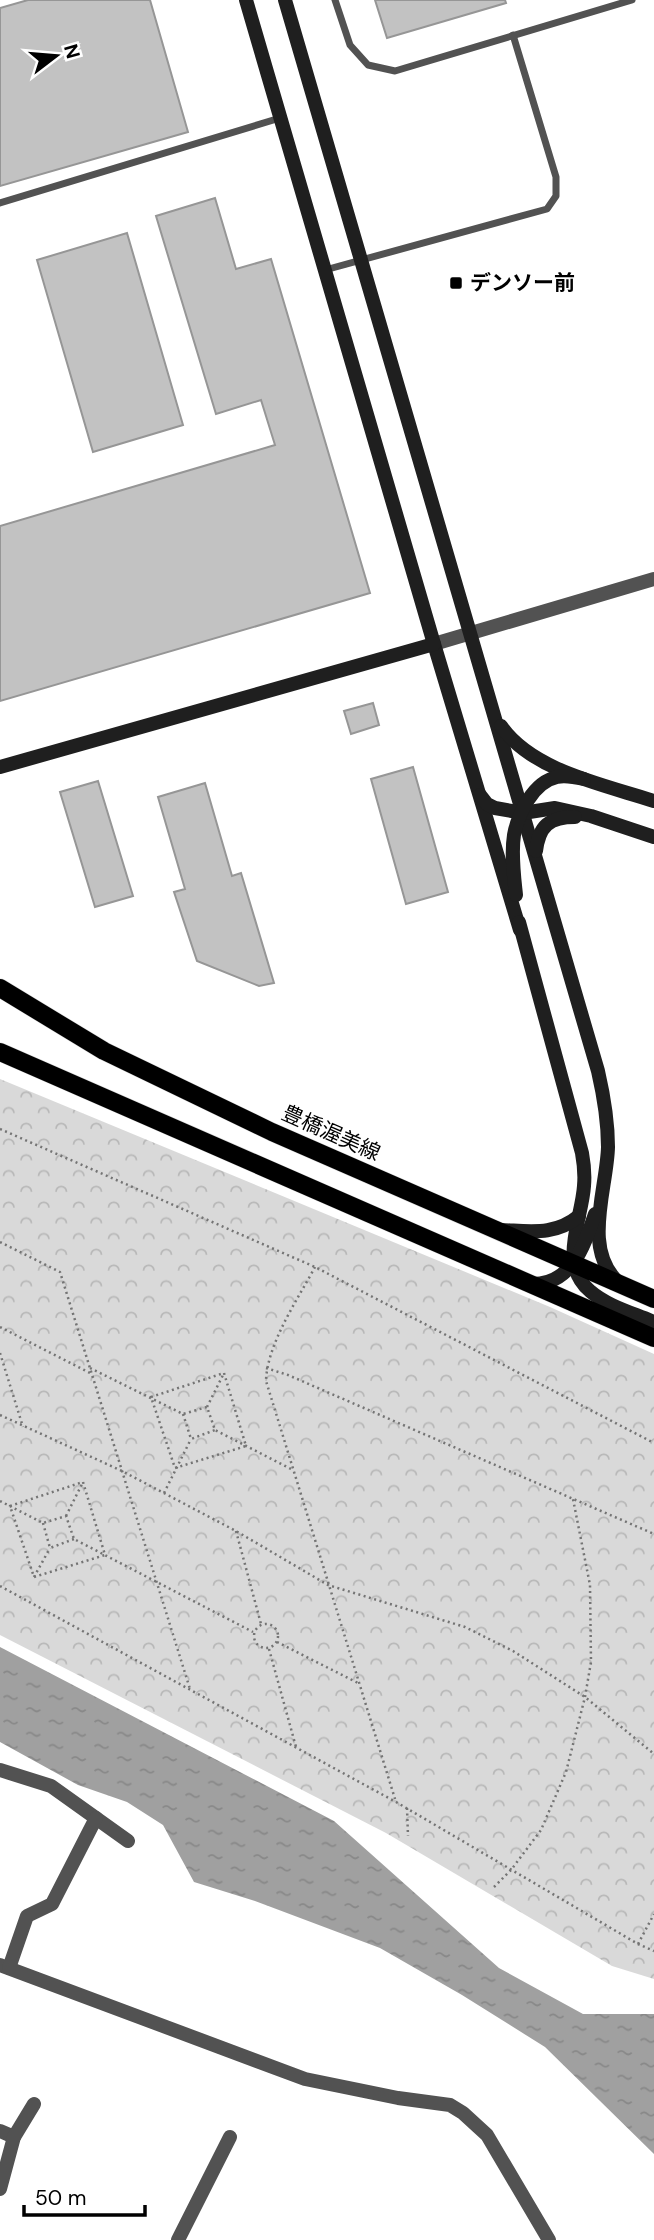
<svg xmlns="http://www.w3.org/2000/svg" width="654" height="2240" font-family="'DM Sans','Noto Sans JP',sans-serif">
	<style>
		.forest { fill: url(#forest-crowns) }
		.water { fill: url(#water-ripples) }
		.building { fill: #c2c2c2; stroke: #969696; stroke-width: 2 }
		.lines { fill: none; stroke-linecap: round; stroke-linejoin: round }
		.primary-casing { stroke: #dbdbdb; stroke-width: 19 }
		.path { stroke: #747474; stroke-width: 2.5; stroke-dasharray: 2 3.5; stroke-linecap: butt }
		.lane { stroke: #525252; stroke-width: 7 }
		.street { stroke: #525252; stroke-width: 14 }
		.secondary { stroke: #1f1f1f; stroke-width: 14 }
		.primary { stroke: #000; stroke-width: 18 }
		.poi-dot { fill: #000; stroke: #fff; stroke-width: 2.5 }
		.labels { text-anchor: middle; stroke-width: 6; stroke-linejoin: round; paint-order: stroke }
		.poi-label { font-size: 21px; font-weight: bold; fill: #000; stroke: #fff; text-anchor: start }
		.street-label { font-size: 21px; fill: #000; stroke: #fff }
	</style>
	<defs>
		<pattern id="forest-crowns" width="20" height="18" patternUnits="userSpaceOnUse" patternTransform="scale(1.75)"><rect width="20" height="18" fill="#d9d9d9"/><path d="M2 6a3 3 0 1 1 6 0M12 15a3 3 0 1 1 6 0" fill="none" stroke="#b8b8b8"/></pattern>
		<pattern id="water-ripples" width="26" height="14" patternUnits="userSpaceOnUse" patternTransform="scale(1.75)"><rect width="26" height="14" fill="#a0a0a0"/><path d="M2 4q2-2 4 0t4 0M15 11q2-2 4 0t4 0" fill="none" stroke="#888"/></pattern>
	</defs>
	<rect width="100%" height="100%" fill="#fff"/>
	<!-- forest -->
	<polygon class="forest" points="0,1079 550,1307 654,1354 654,1979 612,1966 386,1833 0,1635"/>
	<!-- water -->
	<polygon class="water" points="0,1647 334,1821 499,1968 583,2014 654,2014 654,2154 545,2047 462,1995 380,1948 255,1901 194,1882 163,1825 127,1802 78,1785 0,1742"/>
	<!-- building -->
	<g class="building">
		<polygon points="28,0 150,0 188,132 0,186 0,8"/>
		<polygon points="375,0 505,0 506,3 387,38"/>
		<polygon points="215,198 236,269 271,259 370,593 0,701 0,526 275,445 261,400 216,414 156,216"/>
		<polygon points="127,233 183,425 93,452 37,260"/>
		<polygon points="373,703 379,725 351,734 344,711"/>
		<polygon points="413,767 448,892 406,904 371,779"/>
		<polygon points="98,781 133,896 95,907 60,792"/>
		<polygon points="205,783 232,876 241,873 274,983 259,986 197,961 174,892 185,889 158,797"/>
	</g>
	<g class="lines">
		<!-- primary casing -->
		<g class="primary-casing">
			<g id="primary">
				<polyline points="0,988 104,1051 272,1132 654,1299"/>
				<polyline points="0,1052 654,1338"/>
			</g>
		</g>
		<!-- path -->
		<g class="path">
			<polyline points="0,1129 315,1267 654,1443"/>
			<polyline points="0,1242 60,1272 190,1689"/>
			<path d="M 315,1267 C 298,1299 267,1344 266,1381 L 395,1799"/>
			<polyline points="0,1327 90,1373"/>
			<polyline points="0,1353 23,1427"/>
			<polyline points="90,1368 183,1414 207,1407 215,1430 293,1470"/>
			<polyline points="266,1368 288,1375 654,1534"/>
			<polygon points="224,1373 246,1446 175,1468 151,1397"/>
			<polyline points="207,1407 224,1373"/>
			<polyline points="183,1414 191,1439 215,1430"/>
			<polyline points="0,1415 122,1471 236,1531 328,1585 465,1627 513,1651 585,1697 654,1754"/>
			<polygon points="83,1482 105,1555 34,1577 10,1506"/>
			<polyline points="164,1493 191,1439"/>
			<polyline points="0,1501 43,1523 66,1516 74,1539 253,1632"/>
			<polyline points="66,1516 83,1482"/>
			<polyline points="43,1523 50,1548 74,1539"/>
			<polyline points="236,1531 261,1624"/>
			<polyline points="34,1577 50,1548"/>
			<polyline points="0,1586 396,1802 638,1944 654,1951"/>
			<circle cx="266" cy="1636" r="12"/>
			<polyline points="277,1642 358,1683"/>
			<polyline points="269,1649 296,1747"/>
			<polyline points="407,1808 408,1836"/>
			<polyline points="494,1887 511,1870 541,1830 566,1772 585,1697 591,1662 590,1585 573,1499"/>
			<polyline points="638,1944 654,1914"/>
		</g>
		<!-- lane -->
		<g class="lane">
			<polyline points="335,0 350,45 368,65 395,71 632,0"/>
			<polyline points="0,203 280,118"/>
			<polyline points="325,270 547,209 556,196 556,177 513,35"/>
		</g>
		<!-- street -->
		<g class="street">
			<polyline points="434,644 654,579"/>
			<polyline points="0,1770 51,1786 128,1841"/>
			<polyline points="0,1965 305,2079 398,2098 450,2105 463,2113 487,2135 549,2240"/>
			<polyline points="9,1968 27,1916 52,1904 96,1818"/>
			<polyline points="0,2131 14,2137"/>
			<polyline points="0,2189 14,2137 34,2104"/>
			<polyline points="178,2240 230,2137"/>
		</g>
		<!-- secondary -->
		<g class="secondary">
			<polyline points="246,0 434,644 520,930"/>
			<path d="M 285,0 L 598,1071 C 604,1097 608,1121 608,1147 C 607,1190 581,1250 620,1284"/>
			<path d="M 501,726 C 532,771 605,785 654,801"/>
			<polyline points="0,767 434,644"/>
			<polyline points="480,795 487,804 495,808 523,813 555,808 591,816 654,837"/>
			<path d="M 536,851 C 539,826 549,817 575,817"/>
			<path d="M 516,895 C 514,876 511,854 514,835 C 518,814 533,782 557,777 C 565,775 575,777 584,779"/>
			<path d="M 519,922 L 582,1153 C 584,1164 585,1175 584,1186 C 582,1219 558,1264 590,1291 C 607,1306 633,1313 654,1322"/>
			<path d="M 501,1230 C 530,1231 555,1236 579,1216"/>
			<path d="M 533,1284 C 572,1284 584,1246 595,1214"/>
		</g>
		<!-- primary -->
		<use href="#primary" class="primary"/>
	</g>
	<!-- markers -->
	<rect class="poi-dot" x="449" y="276" width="14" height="14" rx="3.5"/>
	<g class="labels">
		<!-- poi labels -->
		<g class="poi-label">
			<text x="470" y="290">デンソー前</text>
		</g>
		<!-- street labels -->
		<g class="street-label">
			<text transform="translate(331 1133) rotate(24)" y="7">豊橋渥美線</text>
		</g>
	</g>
	<!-- north arrow -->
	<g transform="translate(56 56) rotate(74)" stroke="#ffffff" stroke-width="5" paint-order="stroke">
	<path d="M0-5L12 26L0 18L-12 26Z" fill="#000000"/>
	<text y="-10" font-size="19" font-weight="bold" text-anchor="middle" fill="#000000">N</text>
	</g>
	<!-- scale -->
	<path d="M24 2205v10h121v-10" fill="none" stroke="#000000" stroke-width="3.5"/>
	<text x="35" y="2205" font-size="21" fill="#000000" stroke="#ffffff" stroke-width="5" paint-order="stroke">50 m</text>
</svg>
